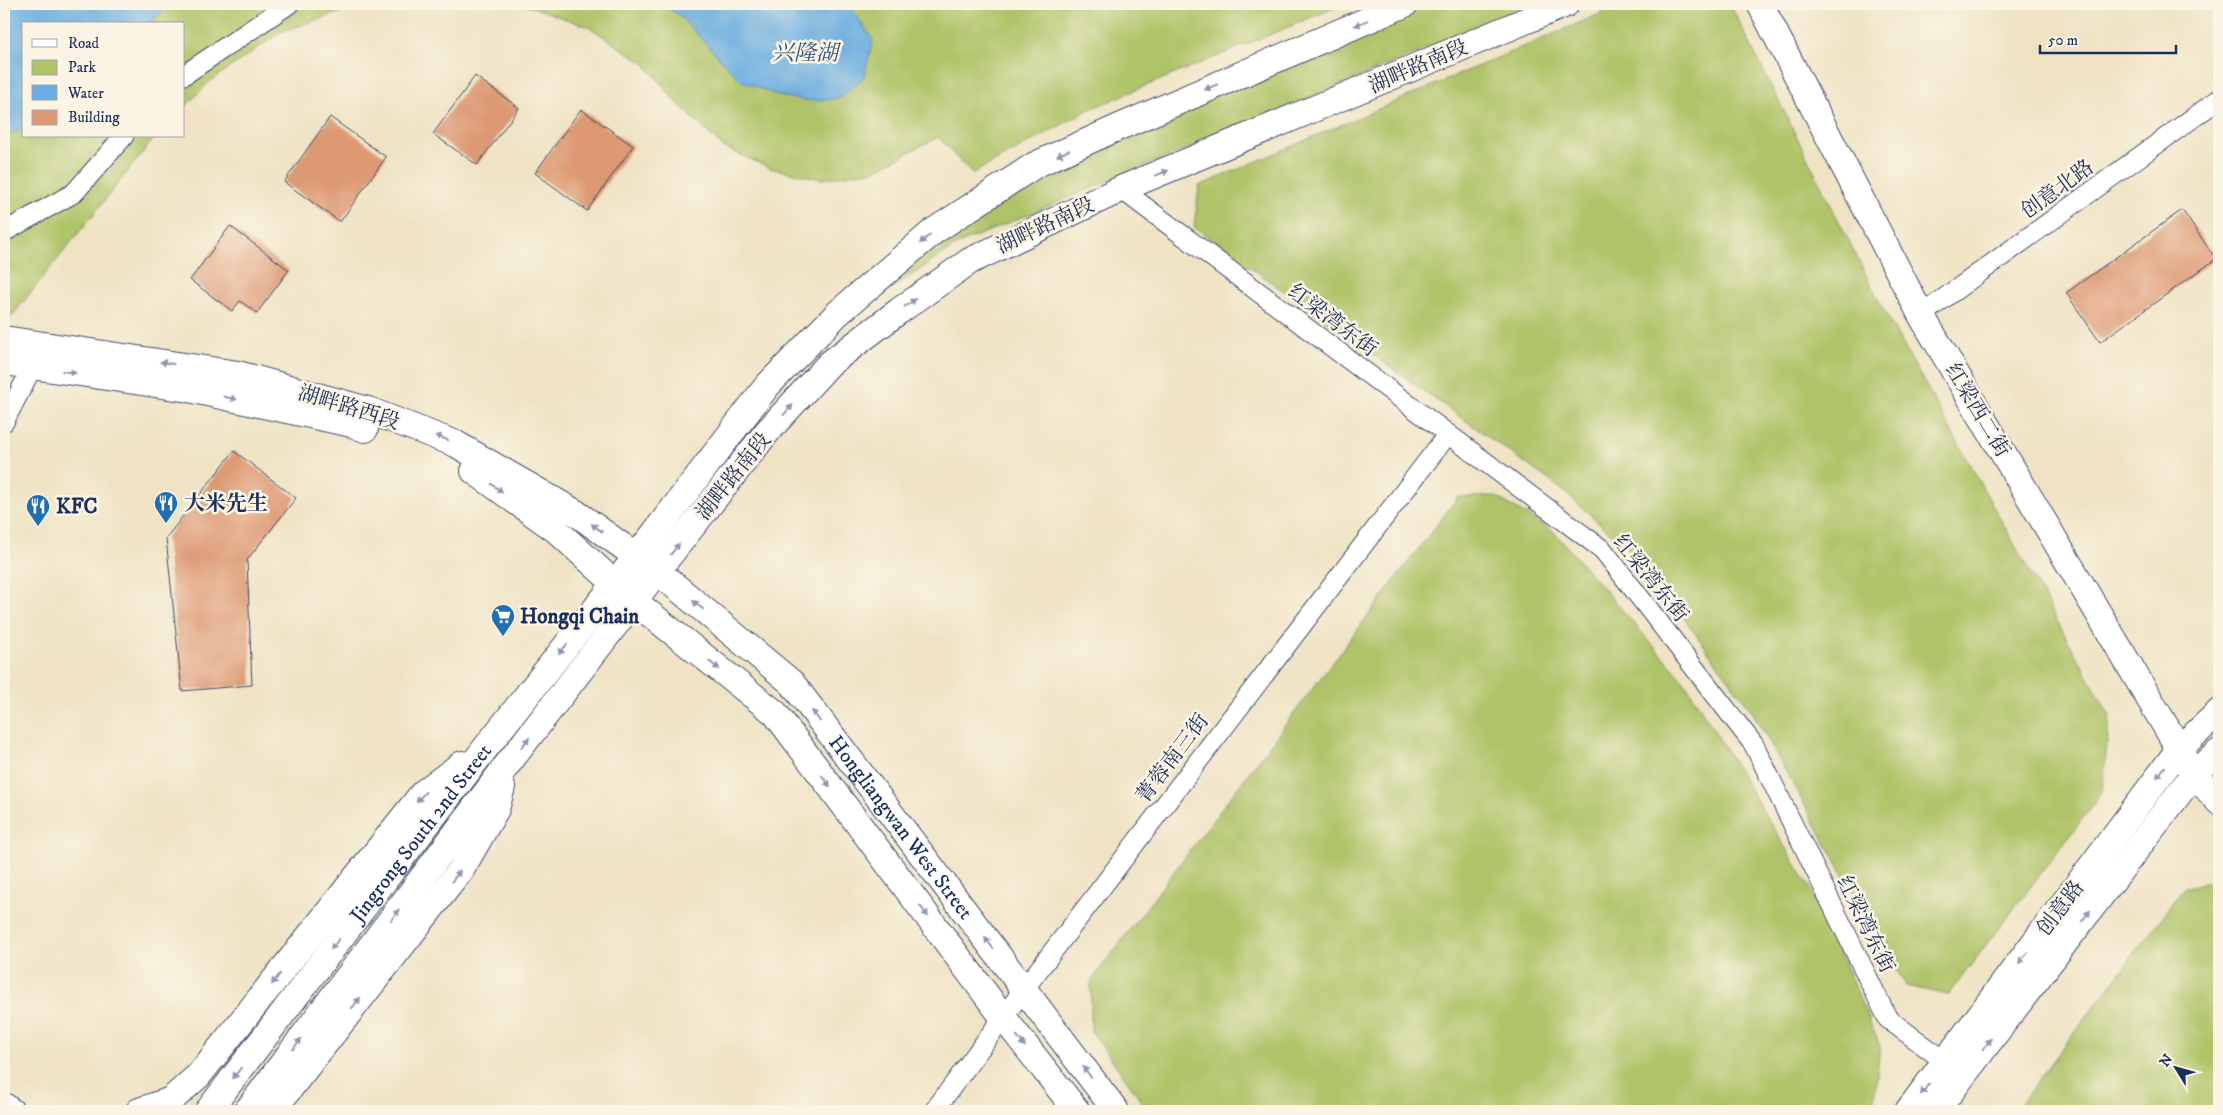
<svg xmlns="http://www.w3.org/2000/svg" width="2223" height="1115" font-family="'IM FELL DW Pica','Noto Serif SC',serif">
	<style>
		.green { fill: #afc367; stroke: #657962 }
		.water { fill: #6aaddf; stroke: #426e9e }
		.building { fill: #dd9973 }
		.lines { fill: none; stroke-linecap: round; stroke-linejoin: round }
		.street-casing { stroke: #3b4a6d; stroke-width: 21 }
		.secondary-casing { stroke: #3b4a6d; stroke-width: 28 }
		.street { stroke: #fff; stroke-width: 19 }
		.secondary { stroke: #fff; stroke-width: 26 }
		.oneway { fill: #8d97ae }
		.labels { text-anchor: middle; stroke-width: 5; stroke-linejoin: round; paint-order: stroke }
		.street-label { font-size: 21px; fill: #1b2f5e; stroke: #fcf5e5 }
		.poi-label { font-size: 21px; font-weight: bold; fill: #1b2f5e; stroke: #fcf5e5; text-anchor: start }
		.water-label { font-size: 22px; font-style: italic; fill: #335585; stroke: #fcf5e5 }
	</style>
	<rect width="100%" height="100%" fill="#fcf5e5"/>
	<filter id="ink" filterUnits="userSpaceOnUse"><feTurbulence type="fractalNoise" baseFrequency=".02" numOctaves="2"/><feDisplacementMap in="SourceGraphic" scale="10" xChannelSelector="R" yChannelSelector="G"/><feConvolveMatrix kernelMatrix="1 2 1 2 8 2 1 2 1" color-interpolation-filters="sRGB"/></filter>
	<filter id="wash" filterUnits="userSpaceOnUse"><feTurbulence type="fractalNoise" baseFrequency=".0096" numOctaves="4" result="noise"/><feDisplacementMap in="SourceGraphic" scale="20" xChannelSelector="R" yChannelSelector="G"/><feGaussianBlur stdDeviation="1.12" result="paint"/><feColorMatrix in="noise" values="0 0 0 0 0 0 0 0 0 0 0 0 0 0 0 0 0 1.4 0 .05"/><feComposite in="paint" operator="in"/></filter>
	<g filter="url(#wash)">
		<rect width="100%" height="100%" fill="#efe3c4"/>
		<!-- green -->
		<g class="green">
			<polygon points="4,4 364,4 281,32 209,82 184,108 184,24 24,24 24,136 156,136 8,321 4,319"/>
			<polygon points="518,4 1344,4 1090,109 972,174 938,137 875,170 821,179 770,168 723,147 675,101 645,64 589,27 532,7"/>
			<polygon points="1422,4 1528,4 1448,40 960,243 865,306 861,299 1030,178 1189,103"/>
			<polygon points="1623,4 1730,4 1882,307 2110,716 2102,793 1948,995 1906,986 1752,711 1642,561 1560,488 1194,227 1199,186"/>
			<polygon points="1495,496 1554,532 1684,681 1816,898 1880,1046 1873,1111 1149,1111 1091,1031 1091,981 1458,497"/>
			<polygon points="2219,880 2219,1111 2015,1111 2185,887"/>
		</g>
		<!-- water -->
		<g class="water">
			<polygon points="4,4 172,4 148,24 24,24 24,129 4,136"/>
			<polygon points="662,4 849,4 873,40 864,77 840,98 812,101 778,96 740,80 680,16"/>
		</g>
		<g id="blocks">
			<!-- building -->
			<g class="building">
				<polygon points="475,76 519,108 477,165 433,134"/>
				<polygon points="581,109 633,146 587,211 535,173"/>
				<polygon points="330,117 386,157 340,222 284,182"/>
				<polygon points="2182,210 2216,259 2100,342 2066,293"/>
				<polygon points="230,226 289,270 257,313 240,301 232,311 190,280"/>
				<polygon points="234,451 296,498 247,560 252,685 182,691 166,538"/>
			</g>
		</g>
	</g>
	<g filter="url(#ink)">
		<use href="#blocks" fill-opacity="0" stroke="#3b4a6d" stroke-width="1"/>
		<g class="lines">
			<!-- street casing -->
			<g class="street-casing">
				<g id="street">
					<polyline points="184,75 289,4"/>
					<polyline points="1121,189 1603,550 1754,745 1888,1019 1954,1068"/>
					<polyline points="4,232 74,193 124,136"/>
					<polyline points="1921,315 2219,99"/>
					<polyline points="4,422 33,366 34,356"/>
					<polyline points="934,1111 1024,989 1448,434"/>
				</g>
			</g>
			<!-- secondary casing -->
			<g class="secondary-casing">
				<g id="secondary">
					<polyline points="1760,4 1921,315 2194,774 2219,802"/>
					<path id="s1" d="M 4,339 L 238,374 L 368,410 L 456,444 L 576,513 L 657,571 L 792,683 L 1116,1111"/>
					<polyline points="4,362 189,389 352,424 365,429"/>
					<polyline points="474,471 556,530 635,602 775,713 1003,1017 1077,1111"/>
					<polyline points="4,1106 11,1111"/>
					<polyline points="139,1111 171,1100 199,1075 423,793 462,764"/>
					<path id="s2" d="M 208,1111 L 487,746 L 637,556 L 767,386 L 838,313 L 934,231 L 1035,165 L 1117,128 L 1405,4"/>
					<polyline points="247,1111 507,765 657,571 767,432 829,364 899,311 970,261 1121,189 1566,4"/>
					<polyline points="272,1111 461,870 496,809 502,787"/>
					<polyline points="1908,1111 2180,748 2219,712"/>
					<polyline points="1936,1111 2194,774 2219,752"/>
				</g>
			</g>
			<!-- street -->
			<use href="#street" class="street"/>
			<!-- secondary -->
			<use href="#secondary" class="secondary"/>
		</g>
		<!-- one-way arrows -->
		<defs><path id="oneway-solid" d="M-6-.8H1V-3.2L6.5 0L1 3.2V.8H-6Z" transform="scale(1.25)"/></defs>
		<g class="oneway">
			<use href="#oneway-solid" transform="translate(1361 23) rotate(157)"/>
			<use href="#oneway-solid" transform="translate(1211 87) rotate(157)"/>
			<use href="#oneway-solid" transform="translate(1063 153) rotate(155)"/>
			<use href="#oneway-solid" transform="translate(1162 173) rotate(-22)"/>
			<use href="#oneway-solid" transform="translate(925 239) rotate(140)"/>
			<use href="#oneway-solid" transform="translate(910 303) rotate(-35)"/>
			<use href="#oneway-solid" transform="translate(167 363) rotate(-171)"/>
			<use href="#oneway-solid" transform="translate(69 372) rotate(8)"/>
			<use href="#oneway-solid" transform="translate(230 398) rotate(12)"/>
			<use href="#oneway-solid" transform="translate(788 410) rotate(-48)"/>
			<use href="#oneway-solid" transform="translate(442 438) rotate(-159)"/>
			<use href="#oneway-solid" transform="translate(497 488) rotate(36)"/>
			<use href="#oneway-solid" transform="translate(597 528) rotate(-144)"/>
			<use href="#oneway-solid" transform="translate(675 549) rotate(-52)"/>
			<use href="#oneway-solid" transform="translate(698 605) rotate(-140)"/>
			<use href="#oneway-solid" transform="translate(563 649) rotate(129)"/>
			<use href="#oneway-solid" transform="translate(714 665) rotate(38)"/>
			<use href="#oneway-solid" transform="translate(816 716) rotate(-127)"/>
			<use href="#oneway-solid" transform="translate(525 743) rotate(-52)"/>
			<use href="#oneway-solid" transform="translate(2161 772) rotate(127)"/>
			<use href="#oneway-solid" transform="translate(826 781) rotate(53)"/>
			<use href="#oneway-solid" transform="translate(421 797) rotate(132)"/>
			<use href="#oneway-solid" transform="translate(456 876) rotate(-52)"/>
			<use href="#oneway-solid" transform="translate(924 911) rotate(53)"/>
			<use href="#oneway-solid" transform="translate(395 915) rotate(-53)"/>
			<use href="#oneway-solid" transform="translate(2086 916) rotate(-53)"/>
			<use href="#oneway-solid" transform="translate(989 943) rotate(-127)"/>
			<use href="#oneway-solid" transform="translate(335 944) rotate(127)"/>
			<use href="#oneway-solid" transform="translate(2023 958) rotate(127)"/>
			<use href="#oneway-solid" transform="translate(276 979) rotate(128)"/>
			<use href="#oneway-solid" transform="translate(356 1003) rotate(-52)"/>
			<use href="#oneway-solid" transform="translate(1021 1041) rotate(52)"/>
			<use href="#oneway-solid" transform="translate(297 1044) rotate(-53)"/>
			<use href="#oneway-solid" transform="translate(1987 1044) rotate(-52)"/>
			<use href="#oneway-solid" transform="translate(1087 1072) rotate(-127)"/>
			<use href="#oneway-solid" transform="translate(237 1073) rotate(127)"/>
			<use href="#oneway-solid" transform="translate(1925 1089) rotate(127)"/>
		</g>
	</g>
	<!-- icons -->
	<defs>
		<g id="restaurant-pin" transform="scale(1.25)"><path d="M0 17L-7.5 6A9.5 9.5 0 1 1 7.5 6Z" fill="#1f6fb2" stroke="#fcf5e5"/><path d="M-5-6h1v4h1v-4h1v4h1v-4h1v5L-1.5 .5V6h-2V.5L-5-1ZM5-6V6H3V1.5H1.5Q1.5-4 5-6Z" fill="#fff"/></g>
		<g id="supermarket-pin" transform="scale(1.25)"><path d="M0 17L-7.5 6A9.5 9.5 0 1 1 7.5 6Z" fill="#1f6fb2" stroke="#fcf5e5"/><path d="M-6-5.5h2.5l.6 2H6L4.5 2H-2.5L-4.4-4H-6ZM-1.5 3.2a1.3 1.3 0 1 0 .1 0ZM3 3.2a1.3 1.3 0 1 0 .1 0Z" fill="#fff"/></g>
	</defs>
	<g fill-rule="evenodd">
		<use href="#restaurant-pin" x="166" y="503"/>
		<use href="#restaurant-pin" x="38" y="506"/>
		<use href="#supermarket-pin" x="503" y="616"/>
	</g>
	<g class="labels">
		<!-- street labels -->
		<g class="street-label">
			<text transform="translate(1418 66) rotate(-23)" y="7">湖畔路南段</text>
			<text transform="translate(2057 189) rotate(-36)" y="7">创意北路</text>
			<text transform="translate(1045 225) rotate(-25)" y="7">湖畔路南段</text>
			<text transform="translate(1333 320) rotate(37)" y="7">红梁湾东街</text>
			<text transform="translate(349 407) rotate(17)" y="7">湖畔路西段</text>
			<text transform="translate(1978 410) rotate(59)" y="7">红梁西二街</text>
			<text transform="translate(733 476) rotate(-51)" y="7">湖畔路南段</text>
			<text transform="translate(1651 578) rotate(51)" y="7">红梁湾东街</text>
			<text transform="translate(1172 758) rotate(-53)" y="7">菁蓉南三街</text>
			<text dy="7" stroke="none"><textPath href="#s1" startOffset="1060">Hongliangwan West Street</textPath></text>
			<text dy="7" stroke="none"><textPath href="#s2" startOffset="350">Jingrong South 2nd Street</textPath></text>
			<text transform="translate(2060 908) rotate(-53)" y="7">创意路</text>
			<text transform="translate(1866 924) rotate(64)" y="7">红梁湾东街</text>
		</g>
		<!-- poi labels -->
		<g class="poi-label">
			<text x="184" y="510">大米先生</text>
			<text x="56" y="513">KFC</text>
			<text x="520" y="623">Hongqi Chain</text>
		</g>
		<!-- water labels -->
		<g class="water-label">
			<text x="805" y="60">兴隆湖</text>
		</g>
	</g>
	<!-- margin -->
	<rect width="2223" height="1115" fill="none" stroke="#fcf5e5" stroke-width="20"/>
	<!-- legend -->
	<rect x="22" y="22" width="162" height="115" fill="#fcf5e5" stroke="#a2a6af"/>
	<rect x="32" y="39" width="25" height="8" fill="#ffffff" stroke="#a2a6af"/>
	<text x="68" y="48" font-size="15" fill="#1b2f5e">Road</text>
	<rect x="32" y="60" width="25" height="15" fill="#afc367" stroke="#a2a6af"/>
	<text x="68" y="72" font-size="15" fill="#1b2f5e">Park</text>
	<rect x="32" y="85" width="25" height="15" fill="#6aaddf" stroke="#a2a6af"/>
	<text x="68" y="98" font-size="15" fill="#1b2f5e">Water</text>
	<rect x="32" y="110" width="25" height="15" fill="#dd9973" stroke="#a2a6af"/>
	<text x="68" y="122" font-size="15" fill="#1b2f5e">Building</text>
	<!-- north arrow -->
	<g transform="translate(2176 1068) rotate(307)" stroke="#fcf5e5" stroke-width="4" paint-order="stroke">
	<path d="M0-4L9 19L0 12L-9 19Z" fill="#1b2f5e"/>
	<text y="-8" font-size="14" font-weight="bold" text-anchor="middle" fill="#1b2f5e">N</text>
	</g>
	<!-- scale -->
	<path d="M2040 45v8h136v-8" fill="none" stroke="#1b2f5e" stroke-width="2.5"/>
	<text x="2048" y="45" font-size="15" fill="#1b2f5e" stroke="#fcf5e5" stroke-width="4" paint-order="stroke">50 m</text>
</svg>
